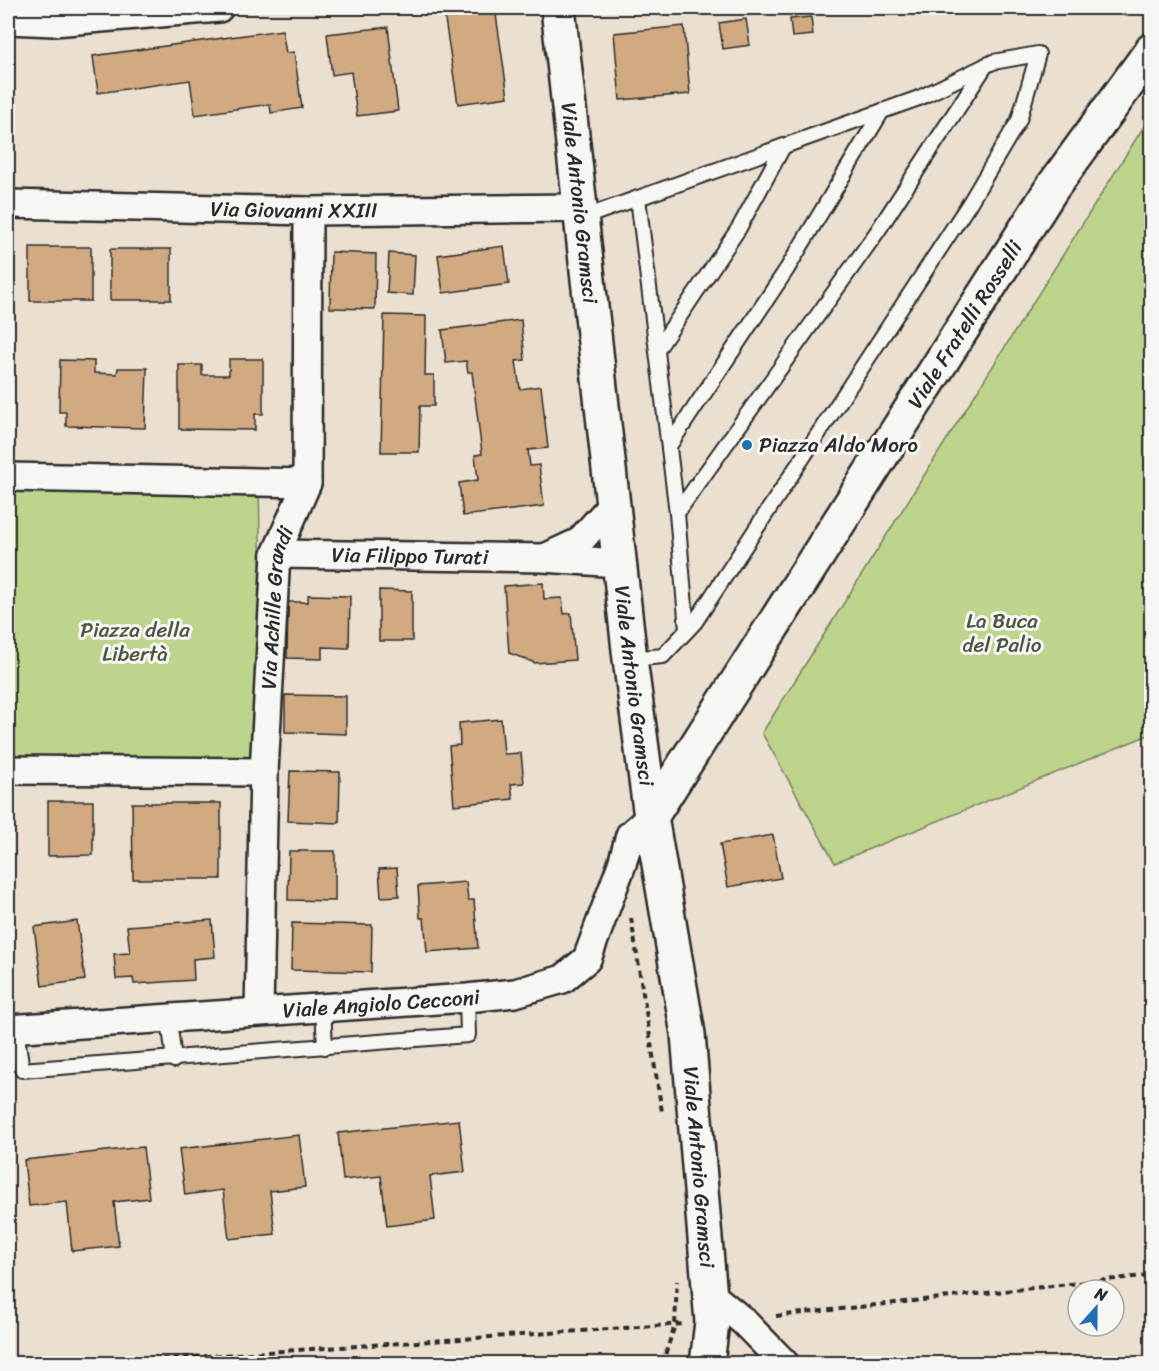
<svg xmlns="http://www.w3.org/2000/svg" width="1159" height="1371" font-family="Sriracha,sans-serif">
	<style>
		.green { fill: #bcd48b; stroke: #74805b; stroke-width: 1.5 }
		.building { fill: #d1aa82; stroke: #2b2b2b; stroke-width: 1.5 }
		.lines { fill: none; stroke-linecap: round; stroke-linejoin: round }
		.service-casing { stroke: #2b2b2b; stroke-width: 18 }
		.minor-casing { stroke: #2b2b2b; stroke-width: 32 }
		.tertiary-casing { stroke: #2b2b2b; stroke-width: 38 }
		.path { stroke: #2b2b2b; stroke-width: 4; stroke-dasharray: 6 4.5; stroke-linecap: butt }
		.service { stroke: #f6f6f2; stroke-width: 14 }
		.minor { stroke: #f6f6f2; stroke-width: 27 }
		.tertiary { stroke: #f6f6f2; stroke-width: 33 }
		.poi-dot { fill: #1f6fb2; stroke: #f6f6f2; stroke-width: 2 }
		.labels { text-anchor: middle; stroke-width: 6; stroke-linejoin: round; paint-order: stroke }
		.street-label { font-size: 21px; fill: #2b2b2b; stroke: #f6f6f2 }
		.poi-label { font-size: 21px; fill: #2b2b2b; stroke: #f6f6f2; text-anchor: start }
		.park-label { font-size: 21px; fill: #4f5543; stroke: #f6f6f2 }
	</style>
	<rect width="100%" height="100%" fill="#ebdfd0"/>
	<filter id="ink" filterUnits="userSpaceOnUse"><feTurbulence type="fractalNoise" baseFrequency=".0167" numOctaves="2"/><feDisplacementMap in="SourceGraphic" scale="12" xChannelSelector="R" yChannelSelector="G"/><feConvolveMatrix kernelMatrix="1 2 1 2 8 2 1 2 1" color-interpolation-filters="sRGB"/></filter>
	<g filter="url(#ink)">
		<!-- green -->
		<g class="green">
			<polygon points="1151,115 1151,734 835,863 762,733"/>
			<polygon points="8,477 259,482 264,772 8,770"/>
		</g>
		<!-- building -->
		<g class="building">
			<polygon points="480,8 495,8 508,97 458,104 444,13"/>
			<polygon points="811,17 813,35 792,37 790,19"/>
			<polygon points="746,19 750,45 723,49 719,23"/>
			<polygon points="684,26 690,94 620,100 614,33"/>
			<polygon points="388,27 398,111 357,116 351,72 332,75 327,34"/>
			<polygon points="282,30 286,53 294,52 302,108 271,113 270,104 195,115 190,80 98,93 93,56"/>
			<polygon points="504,246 509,284 443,293 438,255"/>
			<rect x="30" y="247" width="61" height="54"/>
			<rect x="110" y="249" width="61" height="51"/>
			<polygon points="331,252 376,254 375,309 330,308"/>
			<polygon points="389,253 415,255 413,295 387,293"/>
			<polygon points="384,315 426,316 425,375 434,375 434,406 420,406 419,452 381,452"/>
			<polygon points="521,320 525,360 516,361 520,389 541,386 548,448 528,450 530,466 539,465 544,506 463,516 459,483 478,480 475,455 482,454 472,372 468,372 466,361 446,363 442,330"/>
			<polygon points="229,359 263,359 263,414 255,414 255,430 179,429 179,365 202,365 202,375 229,375"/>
			<polygon points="60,360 94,361 94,373 117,374 118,368 147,368 145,428 66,426 66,412 59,412"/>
			<polygon points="543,583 544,599 562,598 564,614 571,613 575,660 535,663 509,653 504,586"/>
			<polygon points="379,590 412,591 412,641 379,641"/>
			<polygon points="308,595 350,596 349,648 322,647 322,659 287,658 288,602 308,602"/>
			<polygon points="285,695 346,696 346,734 285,732"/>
			<polygon points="501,719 504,754 521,753 524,783 511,784 513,799 454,805 449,746 460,745 459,723"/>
			<polygon points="290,771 340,772 339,823 288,821"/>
			<polygon points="48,801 93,801 93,855 48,856"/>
			<polygon points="132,803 221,803 221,879 133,879"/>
			<polygon points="773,835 781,878 728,887 720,844"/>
			<polygon points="289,851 335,851 335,901 288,900"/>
			<polygon points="397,868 399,896 381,897 379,869"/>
			<polygon points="466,882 468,900 474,900 478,948 427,952 424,918 420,918 418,886"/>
			<polygon points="212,920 215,957 193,959 194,980 134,984 133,978 116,979 114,954 130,953 127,926"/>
			<polygon points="77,921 85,980 42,986 34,927"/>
			<polygon points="292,923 372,925 371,972 291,970"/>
			<polygon points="459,1120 465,1172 430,1176 435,1220 387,1226 381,1176 343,1180 338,1133"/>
			<polygon points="299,1135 305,1187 270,1191 275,1234 229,1239 223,1190 185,1195 179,1149"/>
			<polygon points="143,1147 149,1198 114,1202 119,1246 72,1251 67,1202 29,1206 24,1160"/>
		</g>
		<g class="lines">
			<!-- service casing -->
			<g class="service-casing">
				<g id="service">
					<polyline points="638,198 677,513 687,630"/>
					<polyline points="582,218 919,98 993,62 1038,54 1019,120 969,204 695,622 663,656 630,659"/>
					<polyline points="657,350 739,228 783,147"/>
					<polyline points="669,446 787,269 882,111"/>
					<polyline points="677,513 877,232 986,65"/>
					<polyline points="323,1008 325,1047"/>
					<polyline points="169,1019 174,1060"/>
					<polyline points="16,1029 22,1070 468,1035 467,998"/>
				</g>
			</g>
			<!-- minor casing -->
			<g class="minor-casing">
				<g id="minor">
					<polyline points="8,20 54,22 219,8"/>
					<path id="s1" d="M 8,204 L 308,211 L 580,208"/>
					<polyline points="8,477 307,483"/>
					<path id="s2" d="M 276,554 L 543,558 L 619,563"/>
					<polyline points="547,557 579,542 613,504"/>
					<polyline points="8,770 264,772"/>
					<path id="s3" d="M 259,1011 L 264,772 L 276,554 L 307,483 L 308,211"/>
					<path id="s4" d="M 8,1029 L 467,998 L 515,993 L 563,979 L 587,959 L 622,864 L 630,835 L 651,817"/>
					<polyline points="710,1294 743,1321 785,1364"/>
				</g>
			</g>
			<!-- tertiary casing -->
			<g class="tertiary-casing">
				<g id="tertiary">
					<path id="s5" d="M 558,8 L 630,659 L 651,817 L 688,1034 L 712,1322 L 707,1364"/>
					<path id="s6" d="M 651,817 L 1052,188 L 1152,50"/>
				</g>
			</g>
			<!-- path -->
			<g class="path">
				<polyline points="631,918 662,1112"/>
				<polyline points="776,1316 1152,1275"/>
				<polyline points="89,1364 684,1324"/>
				<polyline points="662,1364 675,1325 677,1281"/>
			</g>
			<!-- service -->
			<use href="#service" class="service"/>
			<!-- minor -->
			<use href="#minor" class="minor"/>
			<!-- tertiary -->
			<use href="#tertiary" class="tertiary"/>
		</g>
	</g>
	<!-- markers -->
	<circle class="poi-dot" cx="747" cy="445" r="6"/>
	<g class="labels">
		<!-- street labels -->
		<g class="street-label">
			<text dy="7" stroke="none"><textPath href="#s5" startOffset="196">Viale Antonio Gramsci</textPath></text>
			<text dy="7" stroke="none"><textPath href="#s1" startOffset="286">Via Giovanni XXIII</textPath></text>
			<text dy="7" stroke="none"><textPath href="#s6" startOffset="584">Viale Fratelli Rosselli</textPath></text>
			<text dy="7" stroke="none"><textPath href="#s2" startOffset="134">Via Filippo Turati</textPath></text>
			<text dy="7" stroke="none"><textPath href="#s3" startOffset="404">Via Achille Grandi</textPath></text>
			<text dy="7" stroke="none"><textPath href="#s5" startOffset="682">Viale Antonio Gramsci</textPath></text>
			<text dy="7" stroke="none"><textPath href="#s4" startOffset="374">Viale Angiolo Cecconi</textPath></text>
			<text dy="7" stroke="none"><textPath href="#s5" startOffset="1168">Viale Antonio Gramsci</textPath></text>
		</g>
		<!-- poi labels -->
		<g class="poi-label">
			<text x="759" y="452">Piazza Aldo Moro</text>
		</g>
		<!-- park labels -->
		<g class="park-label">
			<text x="1002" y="628">La Buca<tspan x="1002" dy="24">del Palio</tspan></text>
			<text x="135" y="637">Piazza della<tspan x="135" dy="24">Libertà</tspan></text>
		</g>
	</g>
	<!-- margin -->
	<rect width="1159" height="1371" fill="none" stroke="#f6f6f2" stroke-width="30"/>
	<rect x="15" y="15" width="1129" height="1341" fill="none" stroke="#2b2b2b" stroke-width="2" filter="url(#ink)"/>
	<!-- north arrow -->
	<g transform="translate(1096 1308) rotate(21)"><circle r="28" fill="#f6f6f2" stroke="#a5a5a2" stroke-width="1.5"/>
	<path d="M0-4.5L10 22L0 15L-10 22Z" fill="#1f6fb2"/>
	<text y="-9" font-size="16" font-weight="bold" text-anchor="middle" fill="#2b2b2b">N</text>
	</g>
</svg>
